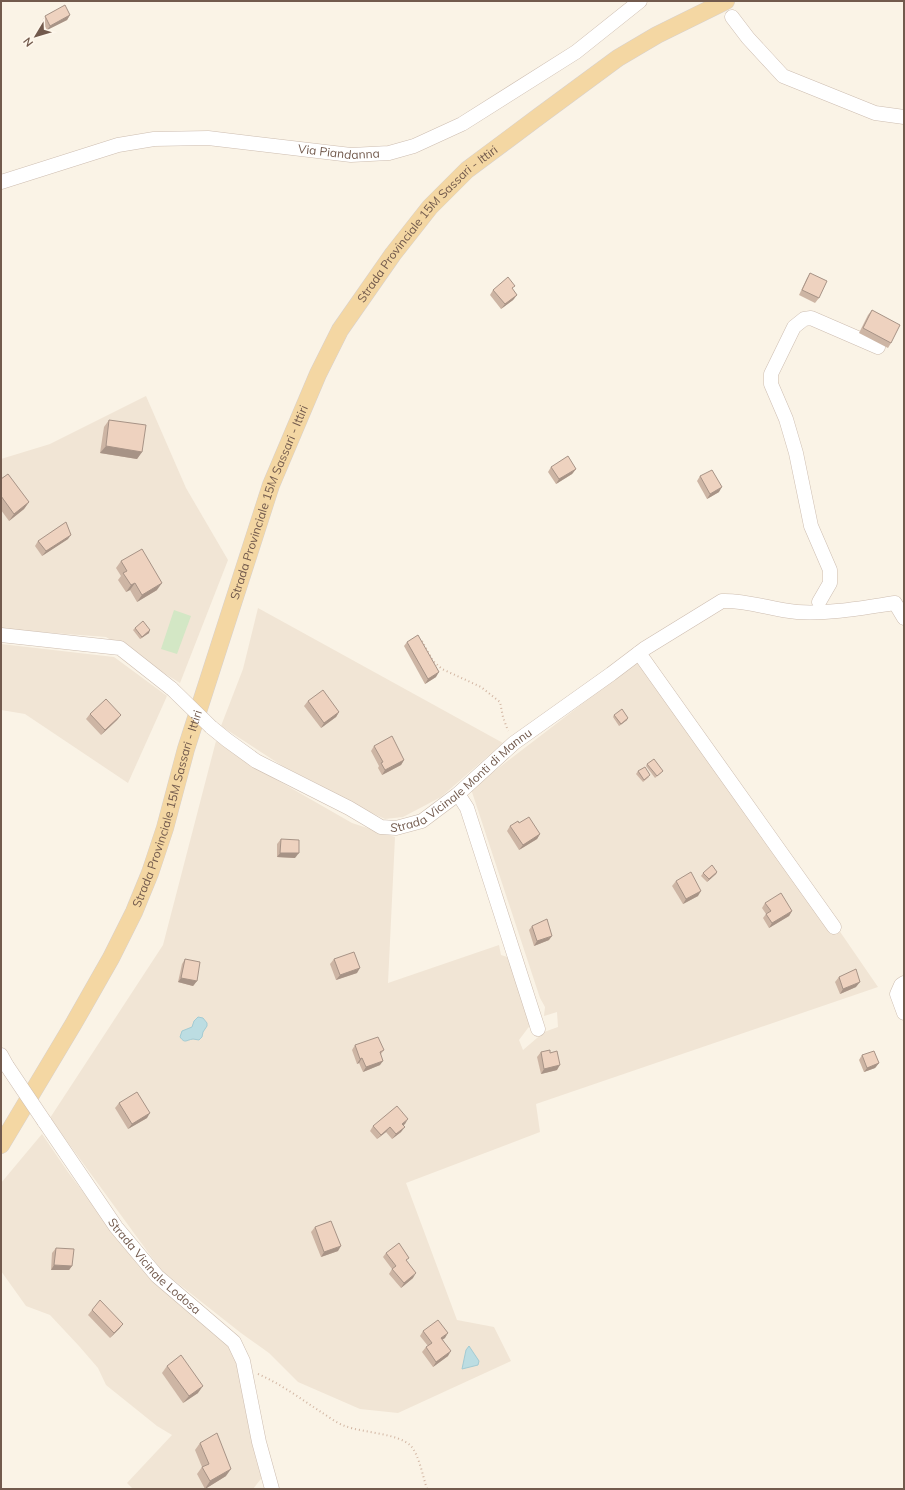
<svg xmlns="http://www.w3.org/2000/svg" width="905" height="1490" font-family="Mulish,sans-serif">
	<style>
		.residential { fill: #f1e5d5 }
		.green { fill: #d3e7c5 }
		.water { fill: #bcdde2; stroke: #a3cbd3 }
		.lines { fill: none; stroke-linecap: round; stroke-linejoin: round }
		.minor-casing { stroke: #cdbdb0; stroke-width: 15 }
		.major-casing { stroke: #d8d1cd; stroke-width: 18 }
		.path { stroke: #d2b6a3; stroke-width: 2; stroke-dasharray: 1 3; stroke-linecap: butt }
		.minor { stroke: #fff; stroke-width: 14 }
		.major { stroke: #f4d7a3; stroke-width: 17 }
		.minor-bridge-casing { stroke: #cdbdb0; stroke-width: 15; stroke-linecap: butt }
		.minor-bridge { stroke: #fff; stroke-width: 14 }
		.wall { fill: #cdb5a4 }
		.shaded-wall { fill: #a79386 }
		.building { fill: #eed2bf; stroke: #a79386 }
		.labels { text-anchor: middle; stroke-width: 3; stroke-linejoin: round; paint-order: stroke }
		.street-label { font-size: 12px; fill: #725a4d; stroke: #fef7ec }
	</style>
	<rect width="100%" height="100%" fill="#faf3e6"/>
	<!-- residential -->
	<g class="residential">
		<polygon points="146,396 186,488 228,560 180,683 106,637 1,629 1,459 50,444"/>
		<polygon points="258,608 503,743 441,797 403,817 385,819 332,795 320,785 284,767 221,726 243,669"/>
		<polygon points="1,644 114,657 167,696 128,783 25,714 1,710"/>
		<polygon points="651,657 878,987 536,1104 540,1132 406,1183 457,1320 494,1327 511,1361 398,1413 360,1409 298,1382 269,1353 241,1333 161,1270 50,1118 163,945 216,741 263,772 352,823 395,837 388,983 499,945 501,955 511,958 531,1024 519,1040 523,1050 544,1032 558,1027 557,1012 544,1016 545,1007 540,998 471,789 638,661"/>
		<polygon points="42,1134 68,1172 141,1269 231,1346 245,1369 264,1475 253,1489 133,1489 127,1483 172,1435 157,1426 106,1385 98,1368 79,1346 50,1315 26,1306 1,1271 1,1183"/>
	</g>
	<!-- green -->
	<polygon class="green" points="174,610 191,616 177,654 161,649"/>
	<!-- water -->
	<g class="water">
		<path d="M 198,1017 L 203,1018 L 207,1023 L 207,1026 L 203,1032 L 202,1037 L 199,1040 C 197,1040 195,1039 193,1039 C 186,1040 185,1044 180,1037 L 182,1031 L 192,1027 L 194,1021 Z"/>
		<polygon points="469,1346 479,1361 478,1365 462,1369 466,1350"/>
	</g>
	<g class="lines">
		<!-- minor casing -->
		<g class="minor-casing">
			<g id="minor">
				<polyline points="732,17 748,38 783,76 875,113 904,117"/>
				<path id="s1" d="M 1,182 L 118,145 L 154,139 L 208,138 L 351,155 L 389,153 L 414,146 L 462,124 L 576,52 L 640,1"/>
				<polyline points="819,602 830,583 830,570 811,526 796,453 786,419 771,384 771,374 794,327 804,319 811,318 878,347"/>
				<polyline points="1,635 120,648 172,689"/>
				<polyline points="639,653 834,927"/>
				<path id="s2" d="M 211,727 L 227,740 L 256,761 L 349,808 L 381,827 L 396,828 L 422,821 L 458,794 L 514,743 L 611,674 L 644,649 L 722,601 C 748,600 772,610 797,612 C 830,614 862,608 895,603 L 904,618"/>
				<polyline points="458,794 467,808 538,1029"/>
				<polyline points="904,983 901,985 897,994 904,1013"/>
				<polyline points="1,1055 7,1066"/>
				<path id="s3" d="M 44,1121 L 116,1227 L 157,1276 L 234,1342 L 243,1361 L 259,1442 L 272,1489"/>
			</g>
		</g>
		<!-- major casing -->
		<g class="major-casing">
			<g id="major">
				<path id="s4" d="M 1,1145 L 74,1023 L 111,958 L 134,912 L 150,873 L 165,828 L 186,749 L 271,485 L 318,374 L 340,330 L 393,254 L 430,207 L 467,170 L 538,117 L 618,58 L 657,35 L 726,1"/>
			</g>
		</g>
		<!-- path -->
		<g class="path">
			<polyline points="422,641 433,661 442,669 481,687 500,702 503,717 508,731"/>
			<path d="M 258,1374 C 281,1384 301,1399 321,1412 C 328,1416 336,1423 345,1426 C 363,1433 398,1433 411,1446 C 419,1455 423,1477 427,1489"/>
		</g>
		<!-- minor -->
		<use href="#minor" class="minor"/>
		<!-- major -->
		<use href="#major" class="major"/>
		<!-- minor-bridge casing -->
		<g class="minor-bridge-casing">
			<g id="minor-bridge">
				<polyline points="172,689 211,727"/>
				<polyline points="7,1066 44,1121"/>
			</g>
		</g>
		<!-- minor-bridge -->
		<use href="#minor-bridge" class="minor-bridge"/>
	</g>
	<!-- wall -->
	<g class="wall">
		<polygon points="70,15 67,20 47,30 42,21 45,16"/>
		<polygon points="810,273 819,298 815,303 799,295 807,278"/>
		<polygon points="493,290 517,295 513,300 501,309 490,295"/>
		<polygon points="872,310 891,343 888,348 859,333 868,315"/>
		<polygon points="109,420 142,452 137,459 100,453 104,427"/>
		<polygon points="551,467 576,469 572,474 556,484 548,472"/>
		<polygon points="700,476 719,492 707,499 697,481"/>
		<polygon points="1,479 29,502 24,509 9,521 1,510"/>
		<polygon points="68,539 42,556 35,546 38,541"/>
		<polygon points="121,561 157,590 137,602 130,590 126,592 118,580 121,576 116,568"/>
		<polygon points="135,628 149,633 140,639 133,630"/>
		<polygon points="407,642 436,677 425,684 404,646"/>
		<polygon points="308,701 339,712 336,717 321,728 304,706"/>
		<polygon points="90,714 121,715 117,720 101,735 86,719"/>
		<polygon points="614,715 627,720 619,726 613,717"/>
		<polygon points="374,746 404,760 401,765 382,775 378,768 379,766 371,751"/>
		<polygon points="647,764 661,773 655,778 646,766"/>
		<polygon points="638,771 649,777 643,782 636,774"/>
		<polygon points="519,823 540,834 537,839 519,850 507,831 510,826"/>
		<polygon points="281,839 295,858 277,857 277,844"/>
		<polygon points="717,872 716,874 707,882 701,876 703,873"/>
		<polygon points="676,881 698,896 683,904 672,886"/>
		<polygon points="765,903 792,911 789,916 769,928 763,918 766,914 762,908"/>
		<polygon points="532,926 549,940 534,946 529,930"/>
		<polygon points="185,959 197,981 193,986 178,982 182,964"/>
		<polygon points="334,959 357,973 336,980 330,964"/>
		<polygon points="839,977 856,987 840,994 835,982"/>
		<polygon points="355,1045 384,1050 381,1054 380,1065 363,1072 359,1063 357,1064 352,1050"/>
		<polygon points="541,1052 550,1053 557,1070 541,1074 537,1057"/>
		<polygon points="862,1055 879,1063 875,1068 864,1072 859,1060"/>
		<polygon points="119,1103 147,1118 128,1129 115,1108"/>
		<polygon points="405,1124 403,1125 401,1132 392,1139 386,1132 377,1139 370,1131 373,1126"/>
		<polygon points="315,1227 338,1251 321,1257 311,1232"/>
		<polygon points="56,1248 72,1266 69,1270 51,1270 52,1253"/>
		<polygon points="386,1253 407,1261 413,1278 401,1288 389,1274 392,1269 383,1257"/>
		<polygon points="92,1310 120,1328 110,1338 88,1315"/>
		<polygon points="423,1331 445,1338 443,1339 448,1356 433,1367 422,1352 426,1347 428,1346 420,1336"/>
		<polygon points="167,1366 198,1393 183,1403 162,1373"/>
		<polygon points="200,1443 226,1476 205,1489 197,1474 202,1467 195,1450"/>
	</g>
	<!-- shaded-wall -->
	<g class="shaded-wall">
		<polygon points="70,15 67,20 47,30 50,26"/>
		<polygon points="517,295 513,300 501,309 505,304"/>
		<polygon points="106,446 142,452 137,459 100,453"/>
		<polygon points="576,469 572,474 556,484 559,479"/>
		<polygon points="722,487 719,492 707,499 710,494"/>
		<polygon points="29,502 24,509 9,521 14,514"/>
		<polygon points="71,535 68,539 42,556 46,551"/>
		<polygon points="135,583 130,590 126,592 131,585"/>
		<polygon points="162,583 157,590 137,602 142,595"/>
		<polygon points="150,630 149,633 140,639 142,637"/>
		<polygon points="439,672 436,677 425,684 428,679"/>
		<polygon points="339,712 336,717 321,728 324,723"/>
		<polygon points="121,715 117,720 101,735 105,730"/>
		<polygon points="628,718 627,720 619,726 621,724"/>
		<polygon points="404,760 401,765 382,775 385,770"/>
		<polygon points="540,834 537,839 519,850 523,845"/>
		<polygon points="280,853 299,853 295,858 277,857"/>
		<polygon points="717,872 716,874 707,882 709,879"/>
		<polygon points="701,891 698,896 683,904 686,899"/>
		<polygon points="792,911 789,916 769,928 772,923"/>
		<polygon points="552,936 549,940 534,946 537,941"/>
		<polygon points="360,968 357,973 336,980 340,975"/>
		<polygon points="181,978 197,981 193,986 178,982"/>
		<polygon points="860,982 856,987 840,994 843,989"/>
		<polygon points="362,1058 359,1063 357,1064 360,1059"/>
		<polygon points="383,1061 380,1065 363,1072 366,1067"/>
		<polygon points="879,1063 875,1068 864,1072 867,1068"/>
		<polygon points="560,1065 557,1070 541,1074 544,1069"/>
		<polygon points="150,1113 147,1118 128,1129 132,1124"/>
		<polygon points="408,1119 405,1124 399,1129 402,1124"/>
		<polygon points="390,1127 386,1132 377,1139 381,1135"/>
		<polygon points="405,1127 401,1132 392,1139 396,1134"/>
		<polygon points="341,1246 338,1251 321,1257 324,1252"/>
		<polygon points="54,1265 72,1266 69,1270 51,1270"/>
		<polygon points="416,1273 413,1278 401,1288 404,1283"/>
		<polygon points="123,1324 120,1328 110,1338 114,1333"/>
		<polygon points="448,1333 445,1338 438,1342 441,1338"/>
		<polygon points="451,1351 448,1356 433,1367 436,1362"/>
		<polygon points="203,1386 198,1393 183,1403 189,1396"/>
		<polygon points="231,1469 226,1476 205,1489 210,1481"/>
	</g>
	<!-- building -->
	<g class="building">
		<polygon points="65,5 70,15 50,26 45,16"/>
		<polygon points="810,273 827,281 819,298 802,290"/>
		<polygon points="508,277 515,286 512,288 517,295 505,304 493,290"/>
		<polygon points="872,310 900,325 891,343 863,328"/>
		<polygon points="109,420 146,425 142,452 106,446"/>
		<polygon points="568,456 576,469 559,479 551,467"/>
		<polygon points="712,470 722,487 710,494 700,476"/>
		<polygon points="8,474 29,502 14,514 1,496 1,479"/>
		<polygon points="66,522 71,535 46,551 38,541"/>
		<polygon points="142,549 162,583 142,595 135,583 131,585 123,573 127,571 121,561"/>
		<polygon points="143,621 150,630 142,637 135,628"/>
		<polygon points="418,635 439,672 428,679 407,642"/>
		<polygon points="323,690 339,712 324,723 308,701"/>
		<polygon points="106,699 121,715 105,730 90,714"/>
		<polygon points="622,709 628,718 621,724 614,715"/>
		<polygon points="392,736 404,760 385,770 381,763 383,762 374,746"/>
		<polygon points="654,759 663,771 657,776 647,764"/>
		<polygon points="645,767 650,775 644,780 638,771"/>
		<polygon points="529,817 540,834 523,845 510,826 518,821 519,823"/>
		<polygon points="281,839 299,840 299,853 280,853"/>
		<polygon points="712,865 717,872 709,879 703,873"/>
		<polygon points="691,872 701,891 686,899 676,881"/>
		<polygon points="781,893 792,911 772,923 766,914 771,911 765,903"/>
		<polygon points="547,919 552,936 537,941 532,926"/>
		<polygon points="354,952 360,968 340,975 334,959"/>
		<polygon points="185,959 200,962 197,981 181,978"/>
		<polygon points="856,969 860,982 843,989 839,977"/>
		<polygon points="378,1037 384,1050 380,1052 383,1061 366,1067 362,1058 360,1059 355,1045"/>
		<polygon points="550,1050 550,1053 557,1051 560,1065 544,1069 541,1052"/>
		<polygon points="874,1051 879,1063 867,1068 862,1055"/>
		<polygon points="137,1092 150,1113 132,1124 119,1103"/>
		<polygon points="397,1106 408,1119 402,1124 405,1127 396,1134 390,1127 381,1135 373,1126"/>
		<polygon points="331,1221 341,1246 324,1252 315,1227"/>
		<polygon points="399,1243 409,1258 406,1260 416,1273 404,1283 392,1269 396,1266 386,1253"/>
		<polygon points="56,1248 74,1249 72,1266 54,1265"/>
		<polygon points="100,1300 123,1324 114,1333 92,1310"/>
		<polygon points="438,1320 448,1333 441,1338 451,1351 436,1362 426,1347 432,1343 423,1331"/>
		<polygon points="181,1355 203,1386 189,1396 167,1366"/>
		<polygon points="217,1433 231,1469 210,1481 202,1467 209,1464 200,1443"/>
	</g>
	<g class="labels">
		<!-- street labels -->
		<g class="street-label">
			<text dy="4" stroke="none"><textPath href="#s1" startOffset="345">Via Piandanna</textPath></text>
			<text dy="4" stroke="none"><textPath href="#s4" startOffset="1025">Strada Provinciale 15M Sassari - Ittiri</textPath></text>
			<text dy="4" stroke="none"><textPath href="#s4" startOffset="700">Strada Provinciale 15M Sassari - Ittiri</textPath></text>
			<text dy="4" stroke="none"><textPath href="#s2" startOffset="294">Strada Vicinale Monti di Mannu</textPath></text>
			<text dy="4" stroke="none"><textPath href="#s4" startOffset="377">Strada Provinciale 15M Sassari - Ittiri</textPath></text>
			<text dy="4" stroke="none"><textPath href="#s3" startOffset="183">Strada Vicinale Lodosa</textPath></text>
		</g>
	</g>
	<!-- border -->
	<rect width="905" height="1490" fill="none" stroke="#725a4d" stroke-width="4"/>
	<!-- north arrow -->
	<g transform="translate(36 36) rotate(232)" stroke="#fef7ec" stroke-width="3" paint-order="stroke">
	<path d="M0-3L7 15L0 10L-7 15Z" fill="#725a4d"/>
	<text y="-6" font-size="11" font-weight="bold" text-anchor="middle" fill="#725a4d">N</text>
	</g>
</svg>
